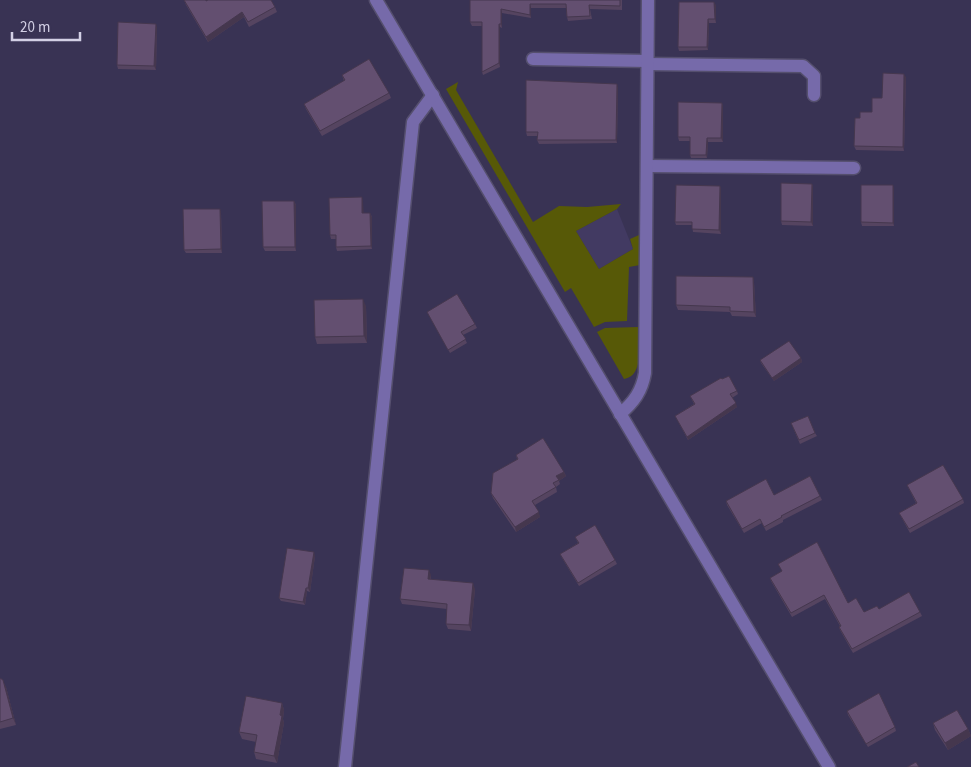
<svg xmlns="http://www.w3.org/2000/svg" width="971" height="767" font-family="'Source Sans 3',sans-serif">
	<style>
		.built { fill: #423a62 }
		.green { fill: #575907 }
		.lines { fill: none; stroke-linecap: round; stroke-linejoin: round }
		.minor-casing { stroke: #554f6e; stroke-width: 15 }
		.minor { stroke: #766aaa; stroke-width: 12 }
		.wall { fill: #554460 }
		.shaded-wall { fill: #45374e }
		.building { fill: #634f70; stroke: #45374e }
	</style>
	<rect width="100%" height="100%" fill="#393354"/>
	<!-- built -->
	<polygon class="built" points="617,209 633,249 599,269 576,231"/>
	<!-- green -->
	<g class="green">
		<polygon points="458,82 456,90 533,222 559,206 587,207 621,204 617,209 576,231 599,269 633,249 630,239 639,235 640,265 629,267 627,321 605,322 594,327 571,288 565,292 446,89"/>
		<path d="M 638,327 C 638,343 645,376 624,379 L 597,332 L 605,328 Z"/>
	</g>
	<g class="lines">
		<!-- minor casing -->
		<g class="minor-casing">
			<g id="minor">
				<polyline points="376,0 829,767"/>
				<polyline points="533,59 648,61"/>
				<polyline points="648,64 803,66 814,76 814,95"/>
				<polyline points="649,166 854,168"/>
				<path d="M 620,414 C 634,402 642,391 645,373 L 648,0"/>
				<polyline points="345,767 413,122 433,95"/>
			</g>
		</g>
		<!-- minor -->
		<use href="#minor" class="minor"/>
	</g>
	<!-- wall -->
	<g class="wall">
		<polygon points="184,0 206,1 275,7 277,12 249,27 244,17 208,42 186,5"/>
		<polygon points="470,0 622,0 622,10 590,9 592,19 568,21 567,17 566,8 531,8 531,18 502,13 502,28 500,27 500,67 483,75 482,72 482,26 472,26 470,22"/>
		<polygon points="716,5 716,23 709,23 708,50 679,51 678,47"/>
		<polygon points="157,27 156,70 118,69 117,65"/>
		<polygon points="342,75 389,93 391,98 322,136 306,109 304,104 344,81"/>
		<polygon points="906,77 904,151 856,150 854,146 860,118 872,112 882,98"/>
		<polygon points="618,87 617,143 539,144 537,140 538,136 527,136 526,132"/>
		<polygon points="722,103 723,107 723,142 708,142 707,158 691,158 690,155 690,141 679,141 678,137"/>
		<polygon points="812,184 813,187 813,226 782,225 781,221"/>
		<polygon points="720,186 721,190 721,234 693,232 692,225 676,225 675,222"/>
		<polygon points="894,189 894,226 862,226 861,222"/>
		<polygon points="294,201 296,205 296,251 265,251 263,247"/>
		<polygon points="363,201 363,213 370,213 372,217 372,249 337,251 336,247 336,239 331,239 330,235"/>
		<polygon points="221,212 222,253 186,253 184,250"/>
		<polygon points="753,277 754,282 756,317 732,316 730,312 678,310 676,305"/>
		<polygon points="366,306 367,343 317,344 315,337"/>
		<polygon points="427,312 475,324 477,328 463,335 467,343 450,353"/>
		<polygon points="801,358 802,362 774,381 761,363 760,360"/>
		<polygon points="722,379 737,391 738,394 732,398 737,407 688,440 675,416 694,404 690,396"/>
		<polygon points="791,423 815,433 817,436 800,444"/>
		<polygon points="516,455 564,472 566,476 559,481 560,484 556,487 557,492 535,505 540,517 516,532 493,498 491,493 517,459"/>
		<polygon points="907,485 963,499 964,503 910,533 899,513 916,503"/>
		<polygon points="774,495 820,496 822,500 783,520 783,522 766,531 762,523 744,533 727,505 726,501"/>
		<polygon points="575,537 615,560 617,564 579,586 562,558 560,554 578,543"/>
		<polygon points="315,556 310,592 307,591 305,605 281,601 279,598"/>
		<polygon points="778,564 864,612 879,609 920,612 922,616 853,653 840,630 839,627 840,626 825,599 792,617 771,581 770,578 782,571"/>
		<polygon points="431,575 431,579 475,589 471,631 448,629 446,624 447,609 402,604 400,599"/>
		<polygon points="0,678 6,687 16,725 0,729"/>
		<polygon points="282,703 284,710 283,719 284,723 277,763 256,759 254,752 256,742 242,739 239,732"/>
		<polygon points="847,711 895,727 896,731 868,747 848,715"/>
		<polygon points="933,723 968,729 971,736 948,750 935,730"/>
	</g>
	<!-- shaded-wall -->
	<g class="shaded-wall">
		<polygon points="714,2 716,5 716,23 715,19"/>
		<polygon points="530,4 531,8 531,18 530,15"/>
		<polygon points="501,9 502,13 502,28 501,24"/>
		<polygon points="242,12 244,17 208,42 206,37"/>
		<polygon points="708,19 709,23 708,50 707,47"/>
		<polygon points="156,24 157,27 156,70 154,66"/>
		<polygon points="499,24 500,27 500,67 499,63"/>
		<polygon points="904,74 906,77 904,151 903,147"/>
		<polygon points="617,84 618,87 617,143 616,140"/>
		<polygon points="722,103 723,107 723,142 721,138"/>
		<polygon points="707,138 708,142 707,158 706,155"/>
		<polygon points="812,184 813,187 813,226 811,222"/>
		<polygon points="893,185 894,189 894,226 893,223"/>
		<polygon points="720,186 721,190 721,234 719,230"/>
		<polygon points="362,197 363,201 364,217 362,213"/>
		<polygon points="294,201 296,205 296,251 295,247"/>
		<polygon points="220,209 221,212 222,253 221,249"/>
		<polygon points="370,213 372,217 372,249 371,246"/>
		<polygon points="753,277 754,282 756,317 754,312"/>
		<polygon points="363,299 366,306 367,343 364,336"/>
		<polygon points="801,358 802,362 774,381 772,378"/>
		<polygon points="736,403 737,407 688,440 687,437"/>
		<polygon points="564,472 566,476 559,481 556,476"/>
		<polygon points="539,512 540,517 516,532 515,527"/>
		<polygon points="314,552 315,556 310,592 308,588"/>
		<polygon points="429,570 431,575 430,584 428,579"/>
		<polygon points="473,583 475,589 471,631 469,625"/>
		<polygon points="306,588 307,591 305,605 303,602"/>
		<polygon points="3,680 6,687 16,725 13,718"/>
		<polygon points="282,703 284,710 283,719 284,723 277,763 274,756"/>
		<polygon points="968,729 971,736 948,750 945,743"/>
	</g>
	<!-- building -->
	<g class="building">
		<polygon points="184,0 206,0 206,1 208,0 271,0 275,7 248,22 242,12 206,37"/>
		<polygon points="470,0 620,0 620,6 589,5 590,16 567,17 566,4 530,4 530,15 501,9 501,24 499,24 499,63 482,72 482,22 470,22"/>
		<polygon points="679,2 714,2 715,19 708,19 707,47 678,47"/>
		<polygon points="118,22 156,24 154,66 117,65"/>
		<polygon points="369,59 389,93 320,131 304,104 345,80 342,75"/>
		<polygon points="883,73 904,74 903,147 854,146 855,118 860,118 860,112 872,112 872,98 882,98"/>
		<polygon points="526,80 617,84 616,140 537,140 538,132 526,132"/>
		<polygon points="678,102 722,103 721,138 707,138 706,155 690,155 690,137 678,137"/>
		<polygon points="781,183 812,184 811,222 781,221"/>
		<polygon points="676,185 720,186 719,230 692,229 692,222 675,222"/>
		<polygon points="861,185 893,185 893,223 861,222"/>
		<polygon points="362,197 362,213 370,213 371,246 336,247 336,235 330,235 329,198"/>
		<polygon points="262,201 294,201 295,247 263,247"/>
		<polygon points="183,209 220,209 221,249 184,250"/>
		<polygon points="676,276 753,277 754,312 730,311 730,307 676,305"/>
		<polygon points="457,294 475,324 461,332 466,339 448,350 427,312"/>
		<polygon points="363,299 364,336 315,337 314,300"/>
		<polygon points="789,341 801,358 772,378 760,360"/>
		<polygon points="729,376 737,391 730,394 736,403 687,437 675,416 695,404 690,396 721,378 722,379"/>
		<polygon points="808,416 815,433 799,440 791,423"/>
		<polygon points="543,438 564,472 556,476 559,480 553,483 556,487 532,501 539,512 515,527 491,493 493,473 518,459 516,455"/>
		<polygon points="943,465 963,499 909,529 899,513 917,503 907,485"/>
		<polygon points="810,476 820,496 781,516 782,517 764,527 760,519 742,529 726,501 766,479 774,495"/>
		<polygon points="595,525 615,560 578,583 560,554 579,543 575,537"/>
		<polygon points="817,542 848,603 856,598 864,612 877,606 879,609 909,592 920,612 852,649 839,627 841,626 824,595 791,613 770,578 782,571 778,564"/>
		<polygon points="287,548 314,552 308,588 306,588 303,602 279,598"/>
		<polygon points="404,568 429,570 428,579 473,583 469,625 446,624 447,604 400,599"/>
		<polygon points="0,678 3,680 13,718 0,722"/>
		<polygon points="879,693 895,727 866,744 847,711"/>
		<polygon points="246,696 282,703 280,715 282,716 274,756 254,752 257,735 239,732"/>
		<polygon points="957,710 968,729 945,743 933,723"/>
		<polygon points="916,762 919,767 907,767"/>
	</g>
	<!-- scale -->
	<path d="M12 32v8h68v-8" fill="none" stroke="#d3d0e5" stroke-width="2.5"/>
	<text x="20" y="32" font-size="15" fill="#d3d0e5" stroke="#393354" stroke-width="4" paint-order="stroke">20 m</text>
</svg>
